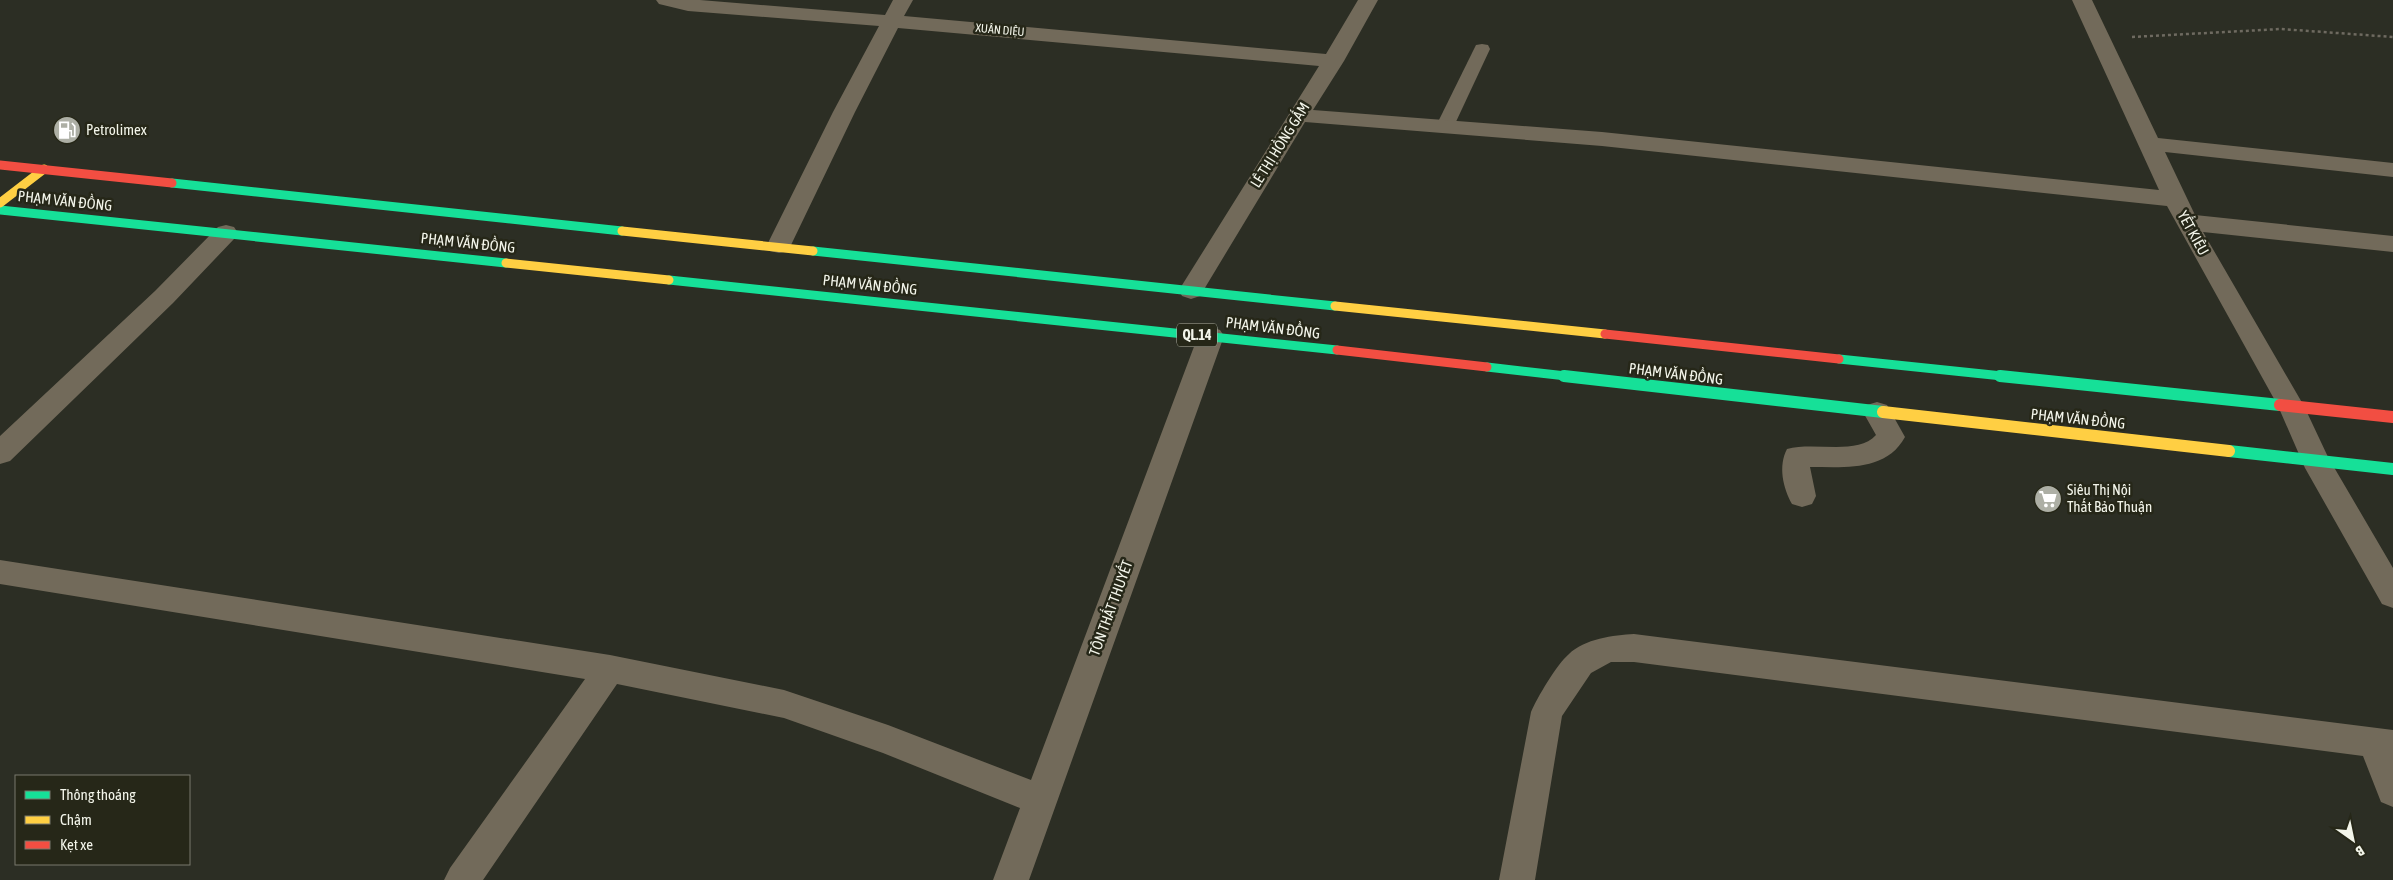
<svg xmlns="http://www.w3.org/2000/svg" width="2393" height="880" font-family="'Asap Condensed',sans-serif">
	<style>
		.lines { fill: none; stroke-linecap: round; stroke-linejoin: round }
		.path { stroke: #6e6a60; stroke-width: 2.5; stroke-dasharray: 3 3; stroke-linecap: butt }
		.lane { fill: #726a5a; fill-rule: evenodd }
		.street { fill: #726a5a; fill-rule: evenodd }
		.fast-far1 { stroke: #16e098; stroke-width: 9 }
		.fast { stroke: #16e098; stroke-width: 12 }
		.slow-far1 { stroke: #ffcf43; stroke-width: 9 }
		.slow { stroke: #ffcf43; stroke-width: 12 }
		.jam-far1 { stroke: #f24e42; stroke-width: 9 }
		.jam { stroke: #f24e42; stroke-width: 12 }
		.labels { text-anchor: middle; stroke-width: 5; stroke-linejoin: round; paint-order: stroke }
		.far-street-label { font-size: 12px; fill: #f3f5ea; stroke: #262718 }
		.shield { fill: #262718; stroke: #b6b7ab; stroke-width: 1 }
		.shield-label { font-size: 14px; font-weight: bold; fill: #f3f5ea }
		.poi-label { font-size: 15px; fill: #f3f5ea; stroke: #262718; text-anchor: start }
		.street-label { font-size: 15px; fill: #f3f5ea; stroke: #262718 }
	</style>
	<rect width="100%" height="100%" fill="#2c2e24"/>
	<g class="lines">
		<!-- path -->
		<polyline class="path" points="2132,37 2281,29 2393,37"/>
		<!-- lane -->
		<polygon class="lane" points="1482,44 1488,45 1490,49 1454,126 1451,130 1439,130 1436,126 1474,49 1476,45"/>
		<!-- street -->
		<g class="street">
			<polygon points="656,0 700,0 885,15 893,0 913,0 904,16 1326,54 1358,0 1378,0 1344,61 1313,110 1602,132 2159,190 2072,0 2092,0 2158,138 2393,163 2393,177 2165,152 2195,215 2393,236 2393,252 2203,232 2304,406 2328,457 2393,568 2393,608 2382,604 2305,468 2278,406 2167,206 1602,146 1305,122 1200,296 1191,299 1182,296 1179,290 1319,66 898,28 855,112 791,245 788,251 779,253 770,251 767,245 833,112 879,26 688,11 659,4"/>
			<polygon points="226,225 234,227 238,233 234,239 173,303 10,461 0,464 0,436 155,291 218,227"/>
			<polygon points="1211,327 1220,330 1224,336 1029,880 993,880 1020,808 883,753 784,718 617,684 483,880 444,880 450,868 585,679 0,584 0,560 610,655 784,690 888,725 1031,780 1198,336 1202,330"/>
			<path d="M 1877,402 L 1887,405 L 1905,437 C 1886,472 1844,467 1810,467 L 1816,496 L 1812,504 L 1802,507 L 1792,504 C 1783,488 1778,466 1787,449 C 1814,441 1857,456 1876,435 L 1863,412 L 1867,405 Z"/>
			<path d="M 1634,634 L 2393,730 L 2393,807 L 2381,802 L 2363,756 L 1634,662 L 1611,662 L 1591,673 L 1562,716 L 1535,880 L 1499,880 L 1531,712 C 1537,698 1557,664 1569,654 C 1584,639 1614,635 1634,634 Z"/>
		</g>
		<!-- fast-far1 -->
		<g class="fast-far1">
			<polyline points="172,183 622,231"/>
			<polyline points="0,210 506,263"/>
			<polyline points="813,251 1335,306"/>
			<polyline points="669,280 1337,350"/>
			<polyline points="1839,359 2012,377"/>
			<polyline points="1487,367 1575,377"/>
		</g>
		<!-- fast -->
		<g class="fast">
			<polyline points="1564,376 1883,412"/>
			<polyline points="2000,376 2280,405"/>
			<polyline points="2229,451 2393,469"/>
		</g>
		<!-- slow-far1 -->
		<g class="slow-far1">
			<polyline points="0,203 44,169"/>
			<polyline points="622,231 813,251"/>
			<polyline points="506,263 669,280"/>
			<polyline points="1335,306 1605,334"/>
		</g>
		<!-- slow -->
		<polyline class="slow" points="1883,412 2229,451"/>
		<!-- jam-far1 -->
		<g class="jam-far1">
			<polyline points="0,165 172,183"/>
			<polyline points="1605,334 1839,359"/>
			<polyline points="1337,350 1487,367"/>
		</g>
		<!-- jam -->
		<polyline class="jam" points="2280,405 2393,417"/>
	</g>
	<!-- icons -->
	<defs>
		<g id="fuel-disc" transform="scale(1.4375)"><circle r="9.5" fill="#adafa5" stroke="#262718"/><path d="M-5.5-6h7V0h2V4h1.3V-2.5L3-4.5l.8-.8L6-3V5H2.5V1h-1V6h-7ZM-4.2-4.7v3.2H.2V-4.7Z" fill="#fff"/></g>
		<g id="supermarket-disc" transform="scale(1.4375)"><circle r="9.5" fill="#adafa5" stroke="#262718"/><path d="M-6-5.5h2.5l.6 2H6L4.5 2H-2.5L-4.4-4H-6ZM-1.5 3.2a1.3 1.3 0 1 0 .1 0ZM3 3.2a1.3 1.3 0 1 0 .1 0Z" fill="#fff"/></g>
	</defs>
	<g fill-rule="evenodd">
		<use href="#fuel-disc" x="67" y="130"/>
		<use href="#supermarket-disc" x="2048" y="499"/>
	</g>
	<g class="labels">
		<!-- far-street labels -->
		<g class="far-street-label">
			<text transform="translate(1000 30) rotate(5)" y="4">XUÂN DIỆU</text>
		</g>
		<!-- shield labels -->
		<rect class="shield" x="1177" y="323.5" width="40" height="23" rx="4"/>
		<g class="shield-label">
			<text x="1197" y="340">QL.14</text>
		</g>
		<!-- poi labels -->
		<g class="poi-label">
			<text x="86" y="135">Petrolimex</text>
			<text x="2067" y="495">Siêu Thị Nội<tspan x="2067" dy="17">Thất Bảo Thuận</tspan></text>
		</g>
		<!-- street labels -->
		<g class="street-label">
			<text transform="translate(1280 145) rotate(-58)" y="5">LÊ THỊ HỒNG GẤM</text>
			<text transform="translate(65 201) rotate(6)" y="5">PHẠM VĂN ĐỒNG</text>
			<text transform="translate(2193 233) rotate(61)" y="5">YẾT KIÊU</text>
			<text transform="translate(468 243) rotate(6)" y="5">PHẠM VĂN ĐỒNG</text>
			<text transform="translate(870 285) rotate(6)" y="5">PHẠM VĂN ĐỒNG</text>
			<text transform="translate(1273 328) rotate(7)" y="5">PHẠM VĂN ĐỒNG</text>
			<text transform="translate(1676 374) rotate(7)" y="5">PHẠM VĂN ĐỒNG</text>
			<text transform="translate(2078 419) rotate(6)" y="5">PHẠM VĂN ĐỒNG</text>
			<text transform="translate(1111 608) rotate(-70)" y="5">TÔN THẤT THUYẾT</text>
		</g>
	</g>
	<!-- legend -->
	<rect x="15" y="775" width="175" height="90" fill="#262718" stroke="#78796c"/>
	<rect x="25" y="791" width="25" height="8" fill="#16e098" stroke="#78796c"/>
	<text x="60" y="800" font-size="15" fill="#f3f5ea">Thông thoáng</text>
	<rect x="25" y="816" width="25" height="8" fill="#ffcf43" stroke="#78796c"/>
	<text x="60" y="825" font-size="15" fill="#f3f5ea">Chậm</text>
	<rect x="25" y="841" width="25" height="8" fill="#f24e42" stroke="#78796c"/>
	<text x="60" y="850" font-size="15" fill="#f3f5ea">Kẹt xe</text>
	<!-- north arrow -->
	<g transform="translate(2353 840) rotate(147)" stroke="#262718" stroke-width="4" paint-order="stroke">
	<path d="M0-4L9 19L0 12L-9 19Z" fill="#f3f5ea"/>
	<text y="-8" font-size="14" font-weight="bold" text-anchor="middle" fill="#f3f5ea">B</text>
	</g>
</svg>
